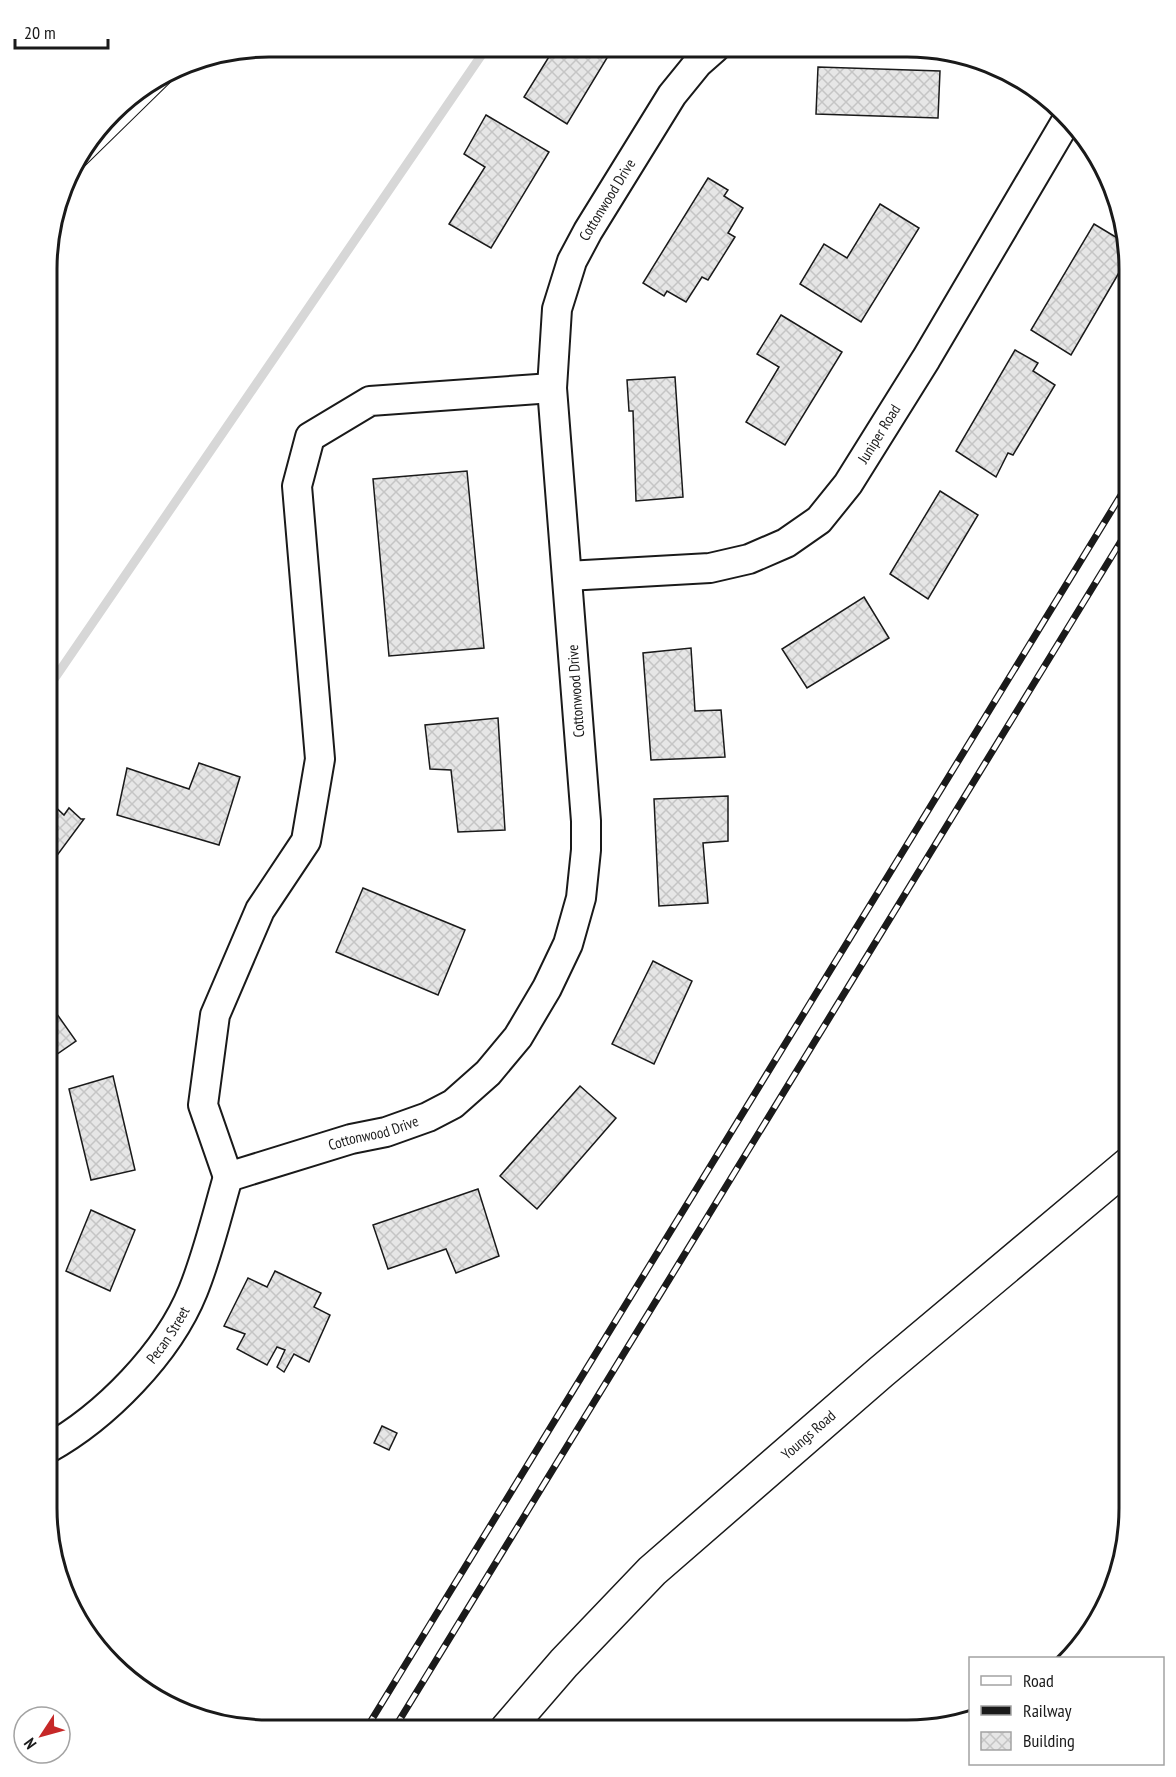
<svg xmlns="http://www.w3.org/2000/svg" width="1176" height="1777" font-family="'PT Sans Narrow',sans-serif">
	<style>
		.lines { fill: none; stroke-linecap: round; stroke-linejoin: round }
		.stream { stroke: #d7d7d7; stroke-width: 9 }
		.building { fill: url(#building-cross-hatch); stroke: #1a1a1a; stroke-width: 1.5 }
		.lane-casing { stroke: #1a1a1a; stroke-width: 16 }
		.street-casing { stroke: #1a1a1a; stroke-width: 32 }
		.secondary-casing { stroke: #1a1a1a; stroke-width: 36 }
		.lane { stroke: #fff; stroke-width: 14 }
		.street { stroke: #fff; stroke-width: 28 }
		.secondary { stroke: #fff; stroke-width: 33 }
		.rail-casing { stroke: #1a1a1a; stroke-width: 7 }
		.rail { stroke: #fff; stroke-width: 4.5; stroke-dasharray: 14; stroke-linecap: butt }
		.labels { text-anchor: middle; stroke-width: 4.5; stroke-linejoin: round; paint-order: stroke }
		.street-label { font-size: 15px; fill: #1a1a1a; stroke: #fff }
		.rim { fill: none; stroke: #1a1a1a; stroke-width: 3 }
	</style>
	<defs>
		<pattern id="building-cross-hatch" width="8" height="8" patternUnits="userSpaceOnUse" patternTransform="scale(1.5)"><rect width="8" height="8" fill="#e6e6e6"/><path d="M0 0l8 8M0 8l8-8" fill="none" stroke="#c5c5c5"/></pattern>
	</defs>
	<rect width="100%" height="100%" fill="#fff"/>
	<g class="lines">
		<!-- stream -->
		<polyline class="stream" points="48,688 487,47"/>
	</g>
	<!-- building -->
	<g class="building">
		<polygon points="555,47 613,48 567,124 524,97"/>
		<polygon points="818,67 940,71 938,118 816,114"/>
		<polygon points="486,115 549,152 491,248 449,224 485,167 464,154"/>
		<polygon points="708,178 728,190 724,196 743,208 728,233 735,237 708,280 702,277 686,302 667,291 664,296 643,283"/>
		<polygon points="880,204 919,228 861,322 800,284 824,244 847,258"/>
		<polygon points="1094,224 1124,242 1127,259 1071,355 1031,330"/>
		<polygon points="781,315 842,352 785,445 746,422 779,367 757,354"/>
		<polygon points="1015,350 1038,363 1033,371 1055,385 1013,455 1008,453 996,477 956,451"/>
		<polygon points="675,377 683,497 636,501 633,411 629,411 627,380"/>
		<polygon points="467,471 484,648 389,656 373,479"/>
		<polygon points="940,491 978,515 928,599 890,574"/>
		<polygon points="864,597 889,638 807,688 782,649"/>
		<polygon points="691,648 695,711 721,710 725,757 651,760 643,653"/>
		<polygon points="498,718 505,830 458,832 451,770 430,769 425,725"/>
		<polygon points="199,763 240,777 219,845 117,815 127,768 189,789"/>
		<polygon points="728,796 728,841 703,843 708,903 659,906 654,799"/>
		<polygon points="48,800 64,815 69,808 81,819 84,819 47,869"/>
		<polygon points="363,888 465,930 438,995 336,952"/>
		<polygon points="653,961 692,981 654,1064 612,1044"/>
		<polygon points="47,1000 76,1041 47,1061"/>
		<polygon points="113,1076 135,1170 91,1180 69,1089"/>
		<polygon points="580,1086 616,1118 537,1209 500,1176"/>
		<polygon points="478,1189 499,1256 456,1273 446,1249 388,1269 373,1225"/>
		<polygon points="91,1210 135,1230 110,1291 66,1271"/>
		<polygon points="275,1271 321,1293 314,1307 330,1315 309,1362 294,1354 284,1372 277,1367 285,1350 277,1347 267,1365 237,1349 245,1334 224,1326 248,1278 267,1287"/>
		<polygon points="382,1426 397,1433 389,1450 374,1443"/>
	</g>
	<g class="lines">
		<!-- lane casing -->
		<g class="lane-casing">
			<polyline id="lane" points="73,167 165,77"/>
		</g>
		<!-- street casing -->
		<g class="street-casing">
			<g id="street">
				<path id="s1" d="M 567,576 L 710,568 L 749,559 L 786,543 L 819,520 L 848,484 L 926,359 L 1068,118"/>
				<path id="s2" d="M 228,1177 L 351,1139 L 386,1132 L 428,1117 L 453,1104 L 488,1073 L 518,1037 L 547,988 L 568,944 L 581,898 L 586,850 L 586,821 L 552,388 L 557,309 L 572,261 L 588,231 L 672,95 L 698,63 L 715,48"/>
				<polyline points="228,1177 203,1105 215,1015 260,910 306,841 320,759 297,486 310,437 370,401 552,388"/>
				<path id="s3" d="M 47,1449 C 105,1417 168,1353 193,1291 C 208,1254 217,1215 228,1177"/>
			</g>
		</g>
		<!-- secondary casing -->
		<g class="secondary-casing">
			<g id="secondary">
				<path id="s4" d="M 507,1729 L 564,1663 L 652,1571 L 881,1372 L 1129,1164"/>
			</g>
		</g>
		<!-- lane -->
		<use href="#lane" class="lane"/>
		<!-- street -->
		<use href="#street" class="street"/>
		<!-- secondary -->
		<use href="#secondary" class="secondary"/>
		<!-- rail casing -->
		<g class="rail-casing">
			<g id="rail">
				<polyline points="366,1729 1129,482"/>
				<polyline points="394,1729 1129,528"/>
			</g>
		</g>
		<!-- rail -->
		<use href="#rail" class="rail"/>
	</g>
	<g class="labels">
		<!-- street labels -->
		<g class="street-label">
			<text dy="5" stroke="none"><textPath href="#s2" startOffset="1196">Cottonwood Drive</textPath></text>
			<text dy="5" stroke="none"><textPath href="#s1" startOffset="369">Juniper Road</textPath></text>
			<text transform="translate(576 691) rotate(-94)" y="5">Cottonwood Drive</text>
			<text dy="5" stroke="none"><textPath href="#s2" startOffset="152">Cottonwood Drive</textPath></text>
			<text dy="5" stroke="none"><textPath href="#s3" startOffset="168">Pecan Street</textPath></text>
			<text dy="5" stroke="none"><textPath href="#s4" startOffset="422">Youngs Road</textPath></text>
		</g>
	</g>
	<!-- crop -->
	<path d="M0 0H1176V1777H0ZM269 57H907A212 212 0 0 1 1119 269V1508A212 212 0 0 1 907 1720H269A212 212 0 0 1 57 1508V269A212 212 0 0 1 269 57Z" fill="#fff" fill-rule="evenodd"/>
	<path class="rim" d="M269 57H907A212 212 0 0 1 1119 269V1508A212 212 0 0 1 907 1720H269A212 212 0 0 1 57 1508V269A212 212 0 0 1 269 57Z"/>
	<!-- legend -->
	<rect x="969" y="1657" width="195" height="108" fill="#ffffff" stroke="#a3a3a3" stroke-width="1.5"/>
	<rect x="981" y="1676" width="30" height="9" fill="#ffffff" stroke="#a3a3a3" stroke-width="1.5"/>
	<text x="1023" y="1687" font-size="18" fill="#1a1a1a">Road</text>
	<rect x="981" y="1706" width="30" height="9" fill="#1a1a1a" stroke="#a3a3a3" stroke-width="1.5"/>
	<text x="1023" y="1717" font-size="18" fill="#1a1a1a">Railway</text>
	<rect x="981" y="1732" width="30" height="18" fill="url(#building-cross-hatch)" stroke="#a3a3a3" stroke-width="1.5"/>
	<text x="1023" y="1747" font-size="18" fill="#1a1a1a">Building</text>
	<!-- north arrow -->
	<g transform="translate(42 1735) rotate(234)"><circle r="28" fill="#ffffff" stroke="#a3a3a3" stroke-width="1.5"/>
	<path d="M0-4.5L10 22L0 15L-10 22Z" fill="#c62828"/>
	<text y="-9" font-size="16" font-weight="bold" text-anchor="middle" fill="#1a1a1a">N</text>
	</g>
	<!-- scale -->
	<path d="M15 39v9h93v-9" fill="none" stroke="#1a1a1a" stroke-width="3"/>
	<text x="24" y="39" font-size="18" fill="#1a1a1a" stroke="#ffffff" stroke-width="4.5" paint-order="stroke">20 m</text>
</svg>
